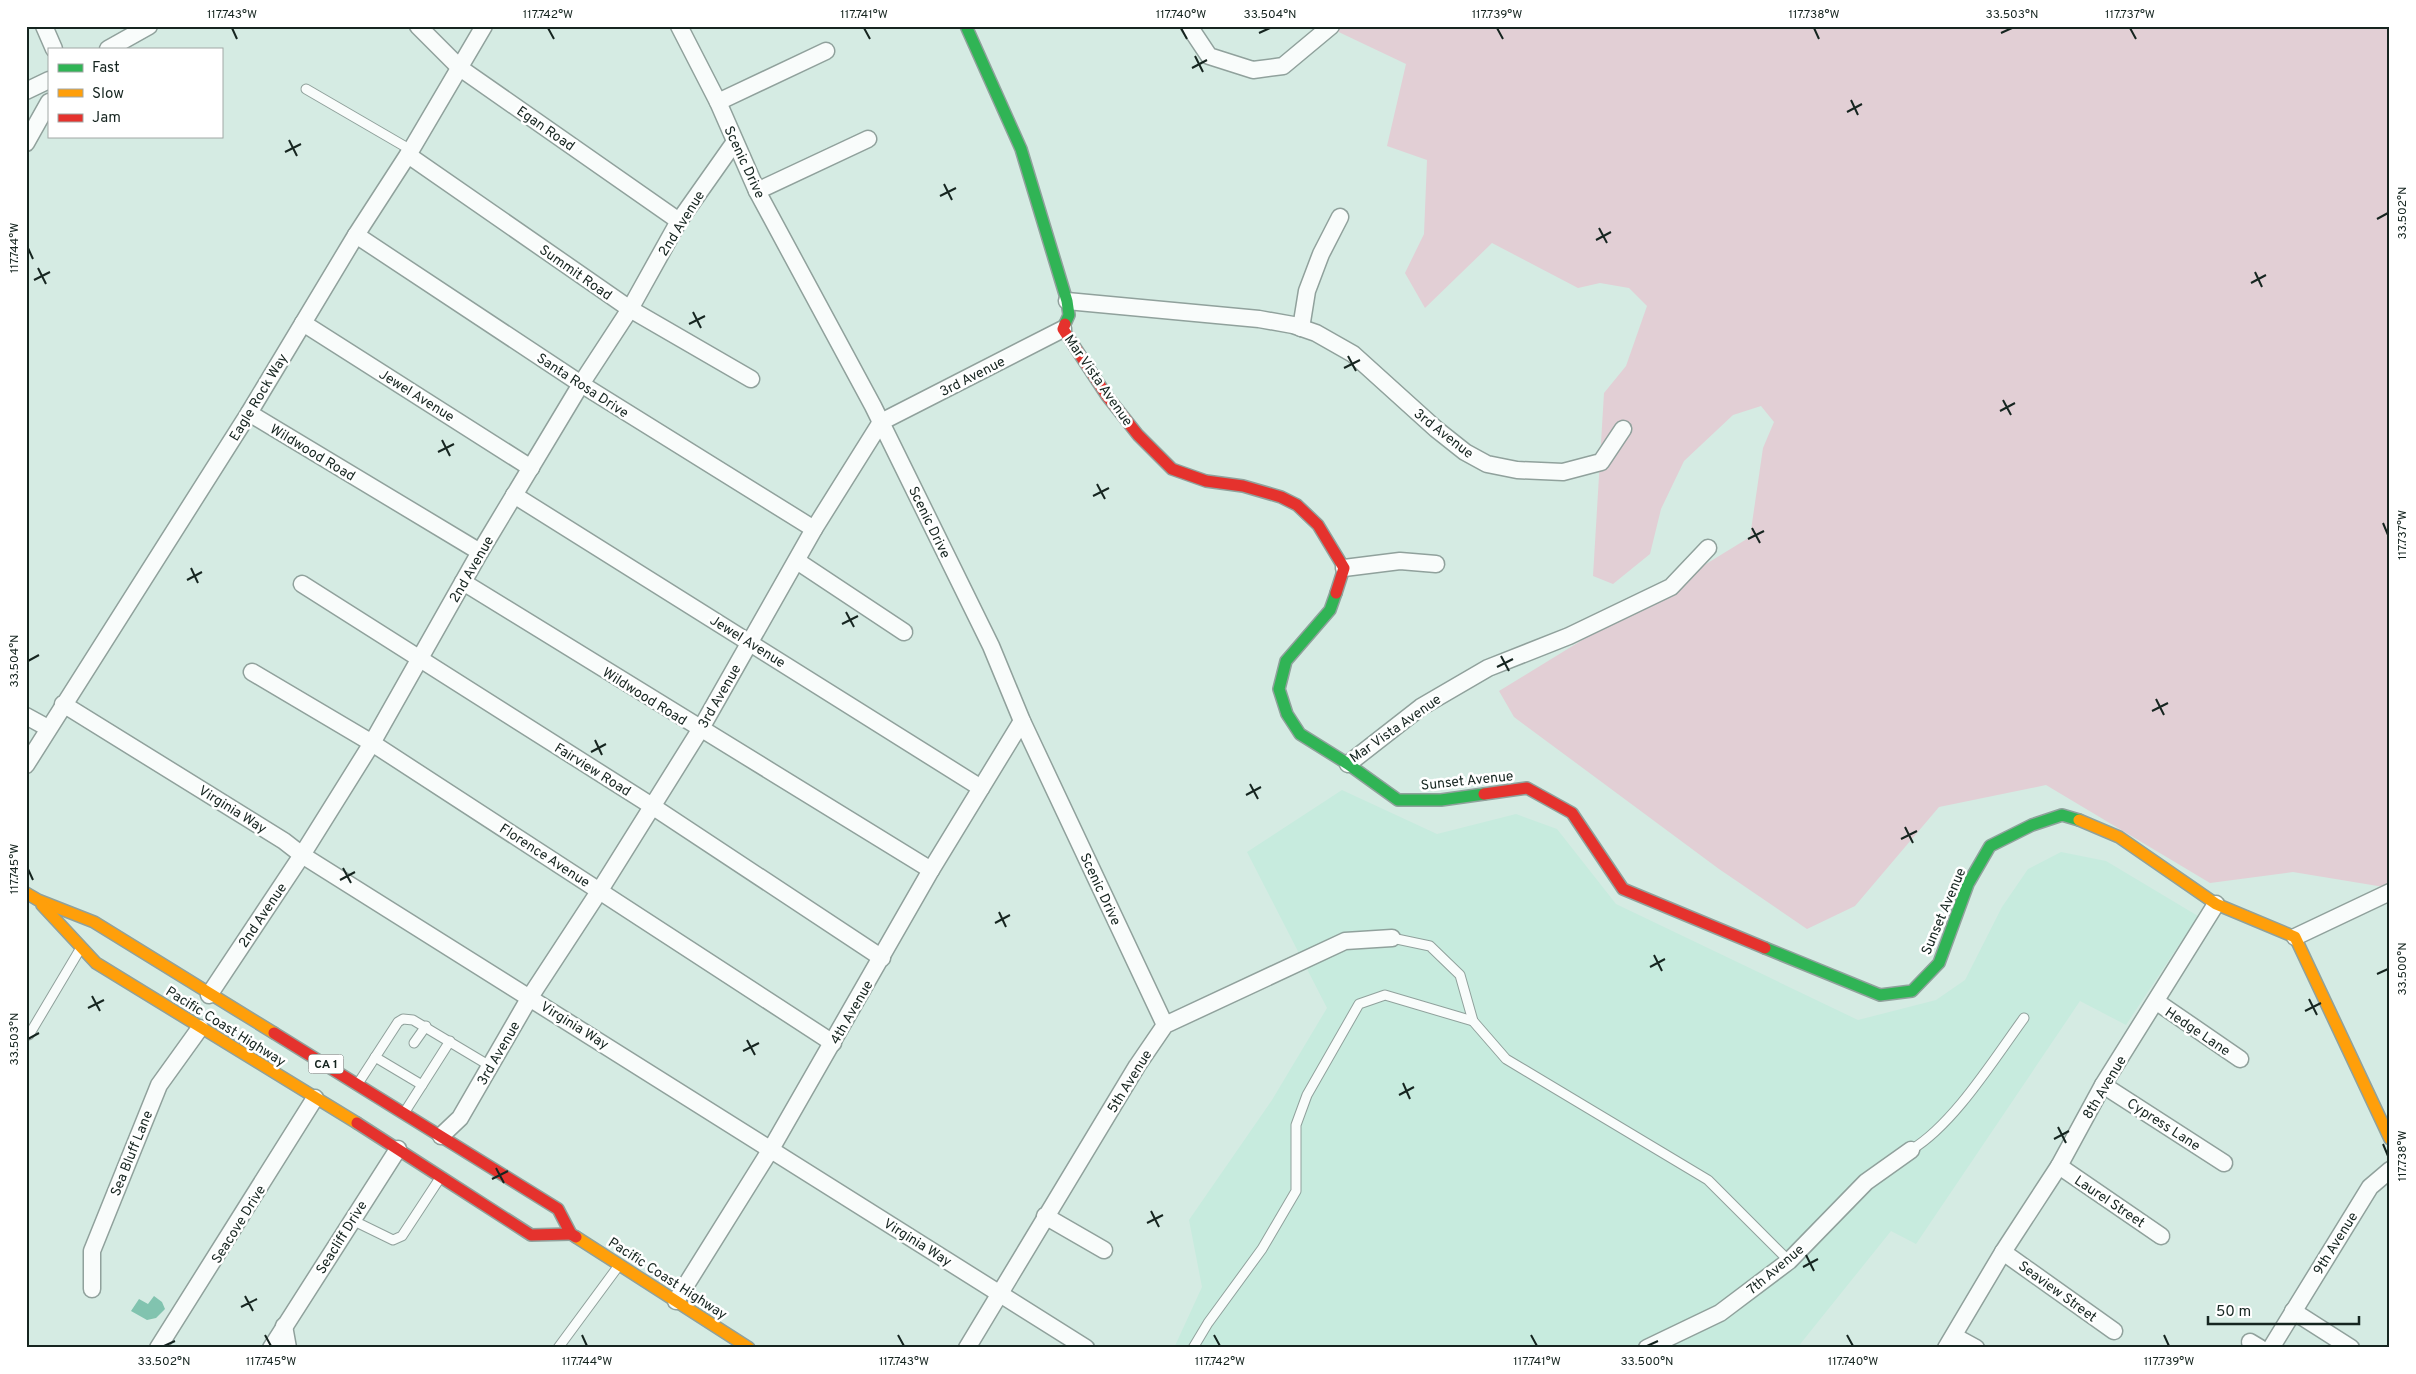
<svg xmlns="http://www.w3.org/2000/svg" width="2416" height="1374" font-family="Overpass,sans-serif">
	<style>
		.built { fill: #c7ebde }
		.green { fill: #e2cfd5 }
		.water { fill: #81c3af }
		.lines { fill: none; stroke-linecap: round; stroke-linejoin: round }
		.lane-casing { stroke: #90a19c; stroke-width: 11 }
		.street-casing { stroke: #90a19c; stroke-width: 19 }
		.fast-casing { stroke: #90a19c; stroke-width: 14 }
		.slow-casing { stroke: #90a19c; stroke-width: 14 }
		.jam-casing { stroke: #90a19c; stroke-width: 14 }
		.lane { stroke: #f9fcfb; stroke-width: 9 }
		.street { stroke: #f9fcfb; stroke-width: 16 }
		.fast { stroke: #30b455; stroke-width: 11 }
		.slow { stroke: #ff9f0a; stroke-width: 11 }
		.jam { stroke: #e5322d; stroke-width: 11 }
		.ticks { fill: none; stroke: #162520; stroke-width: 2 }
		.labels { text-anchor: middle; stroke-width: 5; stroke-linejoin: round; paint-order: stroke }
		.shield { fill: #fff; stroke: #5c6663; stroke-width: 1 }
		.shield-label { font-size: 12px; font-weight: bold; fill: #162520 }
		.street-label { font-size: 14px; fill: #162520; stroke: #fff }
		.neatline { fill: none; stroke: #162520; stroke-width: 2 }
		.ticks-label { font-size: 12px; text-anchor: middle; fill: #162520 }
	</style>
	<rect width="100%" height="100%" fill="#d5ebe3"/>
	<!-- built -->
	<polygon class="built" points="1342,790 1437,834 1516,814 1557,829 1616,904 1858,1020 1936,1000 1965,980 2002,907 2028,869 2061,852 2106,861 2198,916 2126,1025 2080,1001 1916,1244 1891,1231 1797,1348 1174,1348 1202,1287 1189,1220 1272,1100 1327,1008 1247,852"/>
	<!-- green -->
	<polygon class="green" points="1326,26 2390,26 2390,888 2293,872 2210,883 2046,785 1939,807 1855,906 1807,929 1719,869 1514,717 1499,691 1750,537 1763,448 1774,422 1761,406 1733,415 1684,461 1661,509 1650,554 1613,584 1593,576 1604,393 1626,366 1647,306 1629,288 1600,283 1578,288 1492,243 1425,308 1405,273 1424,234 1427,160 1387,146 1406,64"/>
	<!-- water -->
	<polygon class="water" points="154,1296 162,1302 165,1309 156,1318 147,1320 131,1311 139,1299 148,1304"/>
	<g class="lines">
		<!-- lane casing -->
		<g class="lane-casing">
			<g id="lane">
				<polyline points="306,89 411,150"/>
				<polyline points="1392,938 1430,946 1460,975 1473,1021 1506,1059 1708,1180 1789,1261"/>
				<polyline points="29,1035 79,951"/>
				<polyline points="414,1043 426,1026"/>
				<polyline points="375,1057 422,1085 450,1041"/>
				<polyline points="359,1082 398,1022 403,1019 413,1020 490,1066"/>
				<polyline points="406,1110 422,1085"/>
				<path d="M 1911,1150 C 1954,1124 1994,1059 2024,1018"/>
				<polyline points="352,1220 393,1240 402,1236 440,1178"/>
				<polyline points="558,1348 617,1268"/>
				<polyline points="1193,1348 1208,1323 1262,1249 1296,1191 1296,1125 1307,1095 1359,1004 1385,995 1473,1021"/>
			</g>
		</g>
		<!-- street casing -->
		<g class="street-casing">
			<g id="street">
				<polyline points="44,26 54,49"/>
				<polyline points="418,26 460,68 679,221"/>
				<polyline points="679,26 718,102 757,191 873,406 991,646 1022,721 1165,1025"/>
				<polyline points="1189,26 1209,56 1253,70 1283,66 1331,26"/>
				<polyline points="108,49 149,26"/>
				<polyline points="26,91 49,80"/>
				<polyline points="718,102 826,51"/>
				<polyline points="26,143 49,102"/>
				<polyline points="408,155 630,309 751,379"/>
				<polyline points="757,191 868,139"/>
				<polyline points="356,235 581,384 814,529"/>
				<polyline points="1067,301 1259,319 1293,325 1316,333 1353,354 1436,429 1465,452 1487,464 1517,470 1563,472 1601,462 1623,429"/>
				<polyline points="303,323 531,468"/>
				<polyline points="1301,328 1307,291 1321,254 1340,217"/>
				<polyline points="249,413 480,552"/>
				<polyline points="514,495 981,788"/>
				<polyline points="797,561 904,632"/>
				<polyline points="1344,568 1400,561 1436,564"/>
				<polyline points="463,582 931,870"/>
				<polyline points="302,584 652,806 882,958"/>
				<polyline points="252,672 372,743 833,1043"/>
				<polyline points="63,704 284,841 302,855 1086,1348"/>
				<polyline points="26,716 48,728"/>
				<polyline points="1348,764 1421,707 1488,668 1569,636 1671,587 1708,548"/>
				<polyline points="26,765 249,413 356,235 411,150 484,26"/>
				<polyline points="2295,937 2390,892"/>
				<polyline points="209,995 302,855 372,743 480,552 581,384 630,309 679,221 734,143"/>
				<polyline points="2157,1002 2240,1059"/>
				<polyline points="2103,1085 2224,1163"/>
				<polyline points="441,1136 460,1118 530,997 600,890 700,730 814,529 881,422 1063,329"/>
				<polyline points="2059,1166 2161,1236"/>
				<polyline points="1045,1216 1104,1250"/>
				<polyline points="2003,1252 2114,1331"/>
				<polyline points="92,1289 92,1251 159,1085 200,1028"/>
				<polyline points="676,1301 771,1149 931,870 1022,721"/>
				<polyline points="2293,1311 2351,1348"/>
				<polyline points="284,1326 288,1348"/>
				<polyline points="1954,1336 1976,1348"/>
				<polyline points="2250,1342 2260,1348"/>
				<polyline points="158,1348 315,1098"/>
				<polyline points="271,1348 398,1149"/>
				<polyline points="967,1348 1137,1066 1165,1025 1345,941 1392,938"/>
				<polyline points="1647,1348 1720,1313 1789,1261 1866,1182 1911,1150"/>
				<polyline points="1946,1348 2003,1252 2059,1166 2103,1085 2216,904"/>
				<polyline points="2271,1348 2370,1187 2390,1170"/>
			</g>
		</g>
		<!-- fast casing -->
		<g class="fast-casing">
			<g id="fast">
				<polyline points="966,26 1021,149 1067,301 1069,315 1065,324"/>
				<polyline points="1336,593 1330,610 1286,661 1279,689 1287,714 1300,734 1348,764 1398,800 1441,800 1484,794"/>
				<polyline points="1765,948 1880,995 1912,991 1939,963 1968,884 1990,846 2032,825 2062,815 2079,820"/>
			</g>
		</g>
		<!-- slow casing -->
		<g class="slow-casing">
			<g id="slow">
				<polyline points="2079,820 2119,837 2216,904 2295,937 2390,1139"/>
				<polyline points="26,893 38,900 94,922 274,1033"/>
				<polyline points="42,905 96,963 357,1123"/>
				<polyline points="576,1237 749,1348"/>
			</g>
		</g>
		<!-- jam casing -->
		<g class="jam-casing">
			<g id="jam">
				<polyline points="1065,324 1063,329 1107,396 1138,435 1172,469 1206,481 1243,486 1281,497 1297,505 1318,525 1344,568 1336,593"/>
				<polyline points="1484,794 1527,788 1572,813 1623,889 1765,948"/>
				<polyline points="274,1033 558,1209 571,1234 576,1237"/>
				<polyline points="357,1123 531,1235 571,1234"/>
			</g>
		</g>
		<!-- lane -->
		<use href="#lane" class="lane"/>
		<!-- street -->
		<use href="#street" class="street"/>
		<!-- fast -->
		<use href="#fast" class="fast"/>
		<!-- slow -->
		<use href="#slow" class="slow"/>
		<!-- jam -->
		<use href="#jam" class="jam"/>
	</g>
	<!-- ticks -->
	<path class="ticks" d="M 232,28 L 237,39M 548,28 L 554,39M 864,28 L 870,39M 1181,28 L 1187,39M 1497,28 L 1503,39M 1814,28 L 1819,39M 2130,28 L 2136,39M 1259,33 L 1270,28M 2001,33 L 2012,28M 1195,56 L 1203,72M 1192,68 L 1207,60M 1851,100 L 1858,115M 1847,112 L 1862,104M 289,140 L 297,156M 285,152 L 301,144M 944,184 L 952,200M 940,196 L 956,188M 2377,219 L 2388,213M 1599,228 L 1607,243M 1596,240 L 1611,232M 28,248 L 33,259M 38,268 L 46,284M 2255,272 L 2262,287M 34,280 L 50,272M 2251,283 L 2266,275M 693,312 L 701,328M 689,324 L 705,316M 1348,356 L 1356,371M 1344,368 L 1360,360M 2003,400 L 2011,415M 2000,411 L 2015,403M 442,440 L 450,456M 438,452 L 454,444M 1097,484 L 1105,499M 1093,496 L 1109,488M 2383,523 L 2388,535M 1752,528 L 1760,543M 1748,539 L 1764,531M 191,568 L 198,583M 187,580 L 202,572M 846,612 L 854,627M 842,624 L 858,616M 1501,656 L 1509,671M 28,661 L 39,655M 1497,667 L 1513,659M 2156,699 L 2164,715M 2152,711 L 2168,703M 595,740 L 602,755M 591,752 L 606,744M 1250,784 L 1258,799M 1246,795 L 1261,787M 1905,827 L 1913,843M 1901,839 L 1917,831M 343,868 L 351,883M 28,869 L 33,880M 340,880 L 355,872M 999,912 L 1006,927M 995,923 L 1010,915M 1654,955 L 1662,971M 1650,967 L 1665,959M 2377,974 L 2388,969M 92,996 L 100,1011M 2309,999 L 2317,1015M 88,1008 L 104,1000M 2305,1011 L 2321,1003M 28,1039 L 39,1033M 747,1040 L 755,1055M 743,1051 L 759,1043M 1403,1083 L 1410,1099M 1399,1095 L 1414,1087M 2058,1127 L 2066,1143M 2054,1139 L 2069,1131M 2383,1144 L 2388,1156M 496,1168 L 504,1183M 492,1179 L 508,1171M 1151,1211 L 1159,1227M 1147,1223 L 1163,1215M 1806,1255 L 1814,1271M 1803,1267 L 1818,1259M 245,1296 L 253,1311M 241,1307 L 257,1299M 265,1335 L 271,1346M 582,1335 L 587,1346M 898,1335 L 904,1346M 1214,1335 L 1220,1346M 1531,1335 L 1537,1346M 1847,1335 L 1853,1346M 2164,1335 L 2169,1346M 164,1346 L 175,1341M 1647,1346 L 1658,1341"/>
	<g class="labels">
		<!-- shield labels -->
		<rect class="shield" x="308.5" y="1054.5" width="35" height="19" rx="4"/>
		<g class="shield-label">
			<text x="326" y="1068">CA 1</text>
		</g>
		<!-- street labels -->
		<g class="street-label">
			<text transform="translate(546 128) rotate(35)" y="5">Egan Road</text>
			<text transform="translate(745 162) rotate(65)" y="5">Scenic Drive</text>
			<text transform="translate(681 223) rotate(-58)" y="5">2nd Avenue</text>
			<text transform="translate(576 272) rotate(35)" y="5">Summit Road</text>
			<text transform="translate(972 376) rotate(-27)" y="5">3rd Avenue</text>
			<text transform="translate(1099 380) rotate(55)" y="5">Mar Vista Avenue</text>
			<text transform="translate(583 385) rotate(33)" y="5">Santa Rosa Drive</text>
			<text transform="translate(417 395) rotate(32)" y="5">Jewel Avenue</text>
			<text transform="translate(258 397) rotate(-59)" y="5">Eagle Rock Way</text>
			<text transform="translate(1444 433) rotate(38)" y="5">3rd Avenue</text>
			<text transform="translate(313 452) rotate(31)" y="5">Wildwood Road</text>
			<text transform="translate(930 522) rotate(64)" y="5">Scenic Drive</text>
			<text transform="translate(471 569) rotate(-60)" y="5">2nd Avenue</text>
			<text transform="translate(748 641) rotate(32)" y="5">Jewel Avenue</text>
			<text transform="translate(645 696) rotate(32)" y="5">Wildwood Road</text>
			<text transform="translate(719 696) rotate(-60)" y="5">3rd Avenue</text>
			<text transform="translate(1395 728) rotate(-35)" y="5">Mar Vista Avenue</text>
			<text transform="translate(593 769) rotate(32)" y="5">Fairview Road</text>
			<text transform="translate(1467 780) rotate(-6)" y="5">Sunset Avenue</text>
			<text transform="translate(233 809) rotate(32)" y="5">Virginia Way</text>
			<text transform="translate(545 855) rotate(33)" y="5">Florence Avenue</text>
			<text transform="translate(1101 889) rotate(65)" y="5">Scenic Drive</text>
			<text transform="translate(1943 911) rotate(-67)" y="5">Sunset Avenue</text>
			<text transform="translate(262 915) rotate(-56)" y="5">2nd Avenue</text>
			<text transform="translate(851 1012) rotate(-60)" y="5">4th Avenue</text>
			<text transform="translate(575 1025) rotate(32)" y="5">Virginia Way</text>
			<text transform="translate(226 1026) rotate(32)" y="5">Pacific Coast Highway</text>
			<text transform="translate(2198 1031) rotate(34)" y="5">Hedge Lane</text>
			<text transform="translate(498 1053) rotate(-60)" y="5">3rd Avenue</text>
			<text transform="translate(1129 1081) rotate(-58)" y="5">5th Avenue</text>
			<text transform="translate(2104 1087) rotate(-59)" y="5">8th Avenue</text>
			<text transform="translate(2164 1124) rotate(33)" y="5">Cypress Lane</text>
			<text transform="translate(131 1153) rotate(-68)" y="5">Sea Bluff Lane</text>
			<text transform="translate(2110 1201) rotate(34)" y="5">Laurel Street</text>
			<text transform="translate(238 1224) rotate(-58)" y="5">Seacove Drive</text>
			<text transform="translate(341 1237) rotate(-58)" y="5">Seacliff Drive</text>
			<text transform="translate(918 1242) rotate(32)" y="5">Virginia Way</text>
			<text transform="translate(2335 1243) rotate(-58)" y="5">9th Avenue</text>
			<text transform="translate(1775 1269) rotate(-40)" y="5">7th Avenue</text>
			<text transform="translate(668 1278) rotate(33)" y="5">Pacific Coast Highway</text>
			<text transform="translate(2058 1291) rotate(36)" y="5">Seaview Street</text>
		</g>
	</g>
	<!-- border -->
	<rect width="2416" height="1374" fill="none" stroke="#ffffff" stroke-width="55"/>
	<!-- legend -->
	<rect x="48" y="48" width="175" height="90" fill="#ffffff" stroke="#a2a8a6"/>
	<rect x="58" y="64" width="25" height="8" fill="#30b455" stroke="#a2a8a6"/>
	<text x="92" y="72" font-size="15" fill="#162520">Fast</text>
	<rect x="58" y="89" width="25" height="8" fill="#ff9f0a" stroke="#a2a8a6"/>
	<text x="92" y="98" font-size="15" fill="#162520">Slow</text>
	<rect x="58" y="114" width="25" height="8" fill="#e5322d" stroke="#a2a8a6"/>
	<text x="92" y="122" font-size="15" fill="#162520">Jam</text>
	<!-- scale -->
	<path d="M2208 1316v8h151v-8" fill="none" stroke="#162520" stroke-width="2.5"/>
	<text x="2216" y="1316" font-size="15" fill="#162520" stroke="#ffffff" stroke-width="4" paint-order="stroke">50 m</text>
	<rect x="28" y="28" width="2360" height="1318" class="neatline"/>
	<g class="ticks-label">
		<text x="232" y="18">117.743°W</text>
		<text x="548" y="18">117.742°W</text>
		<text x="864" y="18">117.741°W</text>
		<text x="1181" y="18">117.740°W</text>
		<text x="1270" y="18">33.504°N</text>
		<text x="1497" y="18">117.739°W</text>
		<text x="1814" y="18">117.738°W</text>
		<text x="2012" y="18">33.503°N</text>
		<text x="2130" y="18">117.737°W</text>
		<text transform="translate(2402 213) rotate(-90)" y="4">33.502°N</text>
		<text transform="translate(14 248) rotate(-90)" y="4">117.744°W</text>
		<text transform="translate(2402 535) rotate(-90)" y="4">117.737°W</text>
		<text transform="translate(14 661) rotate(-90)" y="4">33.504°N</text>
		<text transform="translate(14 869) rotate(-90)" y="4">117.745°W</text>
		<text transform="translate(2402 969) rotate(-90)" y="4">33.500°N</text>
		<text transform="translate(14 1039) rotate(-90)" y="4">33.503°N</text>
		<text transform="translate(2402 1156) rotate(-90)" y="4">117.738°W</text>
		<text x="164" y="1365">33.502°N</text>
		<text x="271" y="1365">117.745°W</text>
		<text x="587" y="1365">117.744°W</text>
		<text x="904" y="1365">117.743°W</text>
		<text x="1220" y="1365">117.742°W</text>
		<text x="1537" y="1365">117.741°W</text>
		<text x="1647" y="1365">33.500°N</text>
		<text x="1853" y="1365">117.740°W</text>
		<text x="2169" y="1365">117.739°W</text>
	</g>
</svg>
